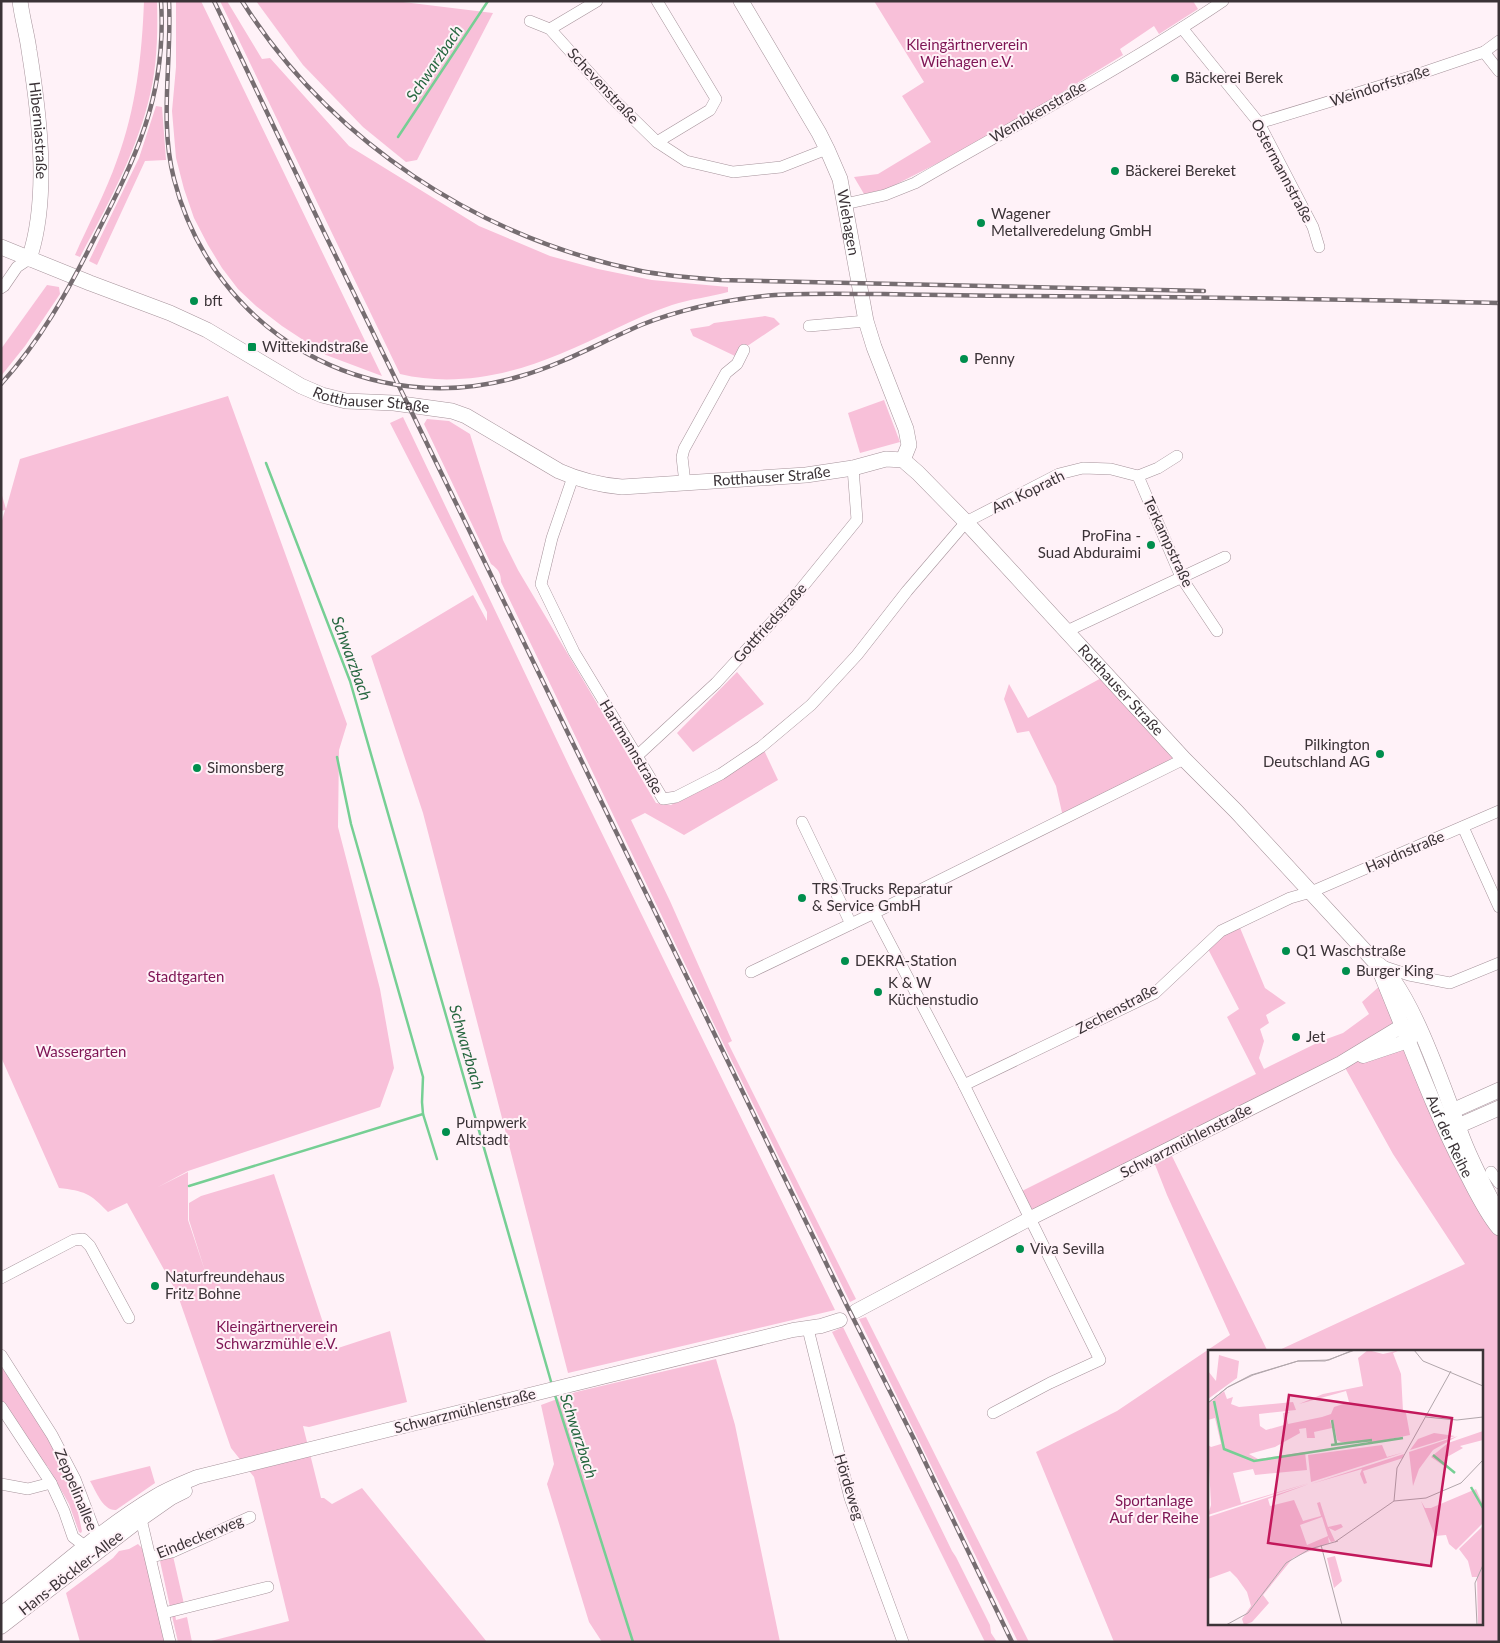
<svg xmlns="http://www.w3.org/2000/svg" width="1500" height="1643" font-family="Lato,sans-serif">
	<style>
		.green { fill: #f8c0d9 }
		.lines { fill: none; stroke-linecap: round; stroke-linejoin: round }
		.stream { stroke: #76cf94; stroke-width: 2.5 }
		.minor-casing { stroke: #a6939b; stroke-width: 12 }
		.tertiary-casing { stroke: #a6939b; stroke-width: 15 }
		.secondary-casing { stroke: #a6939b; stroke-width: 16 }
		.minor { stroke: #fff; stroke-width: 11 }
		.tertiary { stroke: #fff; stroke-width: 14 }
		.secondary { stroke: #fff; stroke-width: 15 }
		.rail-casing { stroke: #766d71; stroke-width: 4.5 }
		.rail { stroke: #fff2f8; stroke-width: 2.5; stroke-dasharray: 8; stroke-linecap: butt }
		.poi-dot { fill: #008e4d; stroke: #fff2f8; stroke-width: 2 }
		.labels { text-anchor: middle; stroke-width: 4; stroke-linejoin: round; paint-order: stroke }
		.park-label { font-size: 15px; fill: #7e1454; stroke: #fff2f8 }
		.poi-label { font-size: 15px; fill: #3b3337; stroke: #fff2f8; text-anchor: start }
		.street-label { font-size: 15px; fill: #3b3337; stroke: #fff2f8 }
		.water-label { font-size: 16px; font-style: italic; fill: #276740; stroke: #fff2f8 }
		.inset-river { fill: none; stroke: #76cf94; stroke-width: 2.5 }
		.inset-road { fill: none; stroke: #b1a6ab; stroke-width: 1 }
		.view { fill: #c2185b; fill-opacity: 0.15; stroke: #c2185b; stroke-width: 2.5 }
		.inset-edge { fill: none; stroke: #3b3337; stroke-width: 2.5 }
	</style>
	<rect width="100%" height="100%" fill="#fff2f8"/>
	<!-- green -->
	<g class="green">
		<path d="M 144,1 L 157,1 C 158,36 157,70 148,103 C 134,157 106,208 80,257 L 75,255 C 89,223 106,192 117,160 C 136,109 142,55 144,1 Z"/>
		<polygon points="176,1 201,1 382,376 326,355 282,326 256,306 238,289 222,268 208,245 194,218 184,189 176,158 172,111 176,67"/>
		<path d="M 220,1 L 227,1 L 262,59 L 270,58 L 349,146 L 479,226 L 550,256 L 598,269 L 652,280 L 728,287 L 728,292 C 710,297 690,299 672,305 C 633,318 598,339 560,354 C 510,375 454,387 400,374 Z"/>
		<polygon points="256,1 395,1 493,13 417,160 406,162 363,127 303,65"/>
		<polygon points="874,1 1193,1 1198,9 1159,34 1154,26 1120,49 1123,55 989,137 887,189 864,194 854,177 878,174 931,142 902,96 924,82"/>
		<polygon points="156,106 162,107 166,160 145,161 97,265 89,261 139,158"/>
		<polygon points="47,285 59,287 60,294 25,346 1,376 1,349"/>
		<polygon points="765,316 774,318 780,324 737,353 735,356 693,336 690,329 709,326 714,323"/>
		<path d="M 228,396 L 347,724 L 339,750 L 338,827 L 380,989 L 394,1068 L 380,1107 L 188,1171 L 158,1187 L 188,1172 L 188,1220 L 205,1271 L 189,1220 L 189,1203 L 201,1196 L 274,1174 L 332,1350 L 390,1331 L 407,1402 L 309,1427 L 303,1426 L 321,1498 L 324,1498 L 332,1504 L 362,1488 L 487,1642 L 207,1642 L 289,1621 L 254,1477 L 231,1448 L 177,1293 L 127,1203 L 108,1212 C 90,1193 84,1191 59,1188 L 1,1057 L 1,524 L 5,510 L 1,511 L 1,492 L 6,509 L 20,459 Z"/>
		<polygon points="884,400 900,442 860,453 848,413"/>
		<polygon points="403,417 572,772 835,1310 568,1373 423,813 371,656 473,595 487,621 487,612 390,423"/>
		<path d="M 427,419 L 449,421 L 470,434 L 503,540 L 518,570 L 656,803 L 671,805 L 705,786 L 763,748 L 778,780 L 684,835 L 645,813 L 631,820 L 670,901 L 732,1041 L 728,1043 L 856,1299 L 850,1302 L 724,1045 L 501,582 C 501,573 498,569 491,564 L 424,424 Z"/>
		<polygon points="737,672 764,704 693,752 677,733"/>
		<polygon points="1105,676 1180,758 1063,817 1056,786 1029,731 1017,733 1004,699 1009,684 1028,718"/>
		<polygon points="1238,923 1265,988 1286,1003 1266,1015 1269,1023 1260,1029 1264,1041 1259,1058 1264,1069 1321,1041 1343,1033 1369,1014 1362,1002 1383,983 1400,1025 1032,1216 1020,1192 1256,1074 1227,1017 1239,1009 1207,947"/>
		<polygon points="1407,1042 1499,1231 1499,1642 1114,1642 1036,1452 1117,1411 1230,1335 1167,1195 1154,1162 1171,1154 1268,1352 1209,1352 1209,1624 1481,1624 1481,1352 1275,1352 1465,1264 1393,1154 1343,1064"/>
		<polygon points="866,1317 1029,1642 1018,1642 859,1319"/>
		<polygon points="843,1327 952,1551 956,1557 990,1625 991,1633 997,1642 985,1642 832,1332"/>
		<polygon points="1,1359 63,1464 73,1490 82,1531 81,1533 79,1532 69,1504 48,1467 31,1450 1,1402"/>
		<polygon points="716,1359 735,1425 780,1642 602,1642 589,1622 547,1484 554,1464 541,1405 576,1392"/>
		<path d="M 150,1466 L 155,1483 L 116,1510 C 103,1511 96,1491 90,1481 Z"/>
		<polygon points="138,1544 144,1550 167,1642 80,1642 66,1593 113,1558 119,1551 129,1549"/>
		<polygon points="173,1556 184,1604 170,1607 160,1561"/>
		<polygon points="175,1614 176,1620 187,1617 192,1642 178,1642 172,1616"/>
	</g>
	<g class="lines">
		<!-- stream -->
		<g class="stream">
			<polyline points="398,137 488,1"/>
			<polyline points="266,463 350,681 552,1385"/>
			<polyline points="337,757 351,824 423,1077 422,1102 423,1114 437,1159"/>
			<polyline points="189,1186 423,1114"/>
			<polyline points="555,1395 633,1642"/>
		</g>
		<!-- minor casing -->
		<g class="minor-casing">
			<g id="minor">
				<polyline points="530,21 550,29 613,99 657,142 686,161 733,172 781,167 827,149"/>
				<polyline points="1182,28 1259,123 1313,227 1319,247"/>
				<polyline points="550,29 597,1"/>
				<polyline points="1484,52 1499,71"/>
				<polyline points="1259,123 1413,76 1484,52 1499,41"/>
				<polyline points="657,142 710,110 716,99 657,1"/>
				<path d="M 845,204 L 885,195 L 915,183 C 1018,123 1124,68 1223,1"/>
				<polyline points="1,288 4,286 17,267 29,259"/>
				<polyline points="809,326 866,321"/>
				<polyline points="1138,476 1181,577 1217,631"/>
				<polyline points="573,477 552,538 541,584 574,652 663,799 676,797 721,774 761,747 811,705 857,655 907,591 966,522 1059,474 1083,468 1111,469 1138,476 1158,468 1177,456"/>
				<polyline points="685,483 682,457 684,449 726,373 737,364 744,350"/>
				<polyline points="1067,631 1225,557"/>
				<polyline points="637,756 716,683 792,600 857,520 853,468"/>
				<polyline points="802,822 851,924"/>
				<polyline points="1463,827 1499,907"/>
				<polyline points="874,913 964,1085 1100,1360 1050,1383 993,1413"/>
				<polyline points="1385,967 1409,975 1450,983 1499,963"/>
				<polyline points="751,972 874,913 1184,759"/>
				<polyline points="964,1085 1155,993 1221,931 1290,898 1311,892 1499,811"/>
				<polyline points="1491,1172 1499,1183"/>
				<polyline points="1,1278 74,1240 83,1239 90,1246 129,1318"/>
				<polyline points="808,1329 850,1498 903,1642"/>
				<polyline points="1,1355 52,1435 75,1479 97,1537 96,1545"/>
				<polyline points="1,1407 51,1483 64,1511 73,1537 90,1550"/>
				<polyline points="1,1484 28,1489 51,1483"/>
				<polyline points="138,1512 141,1519 170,1642"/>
				<polyline points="151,1557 172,1552 250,1517"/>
				<polyline points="164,1613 268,1587"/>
			</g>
		</g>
		<!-- tertiary casing -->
		<g class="tertiary-casing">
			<g id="tertiary">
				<polyline points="1363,1056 1408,1041 1416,1032"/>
				<polyline points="856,1311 1031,1218 1341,1063 1402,1026 1411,1027"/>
				<path d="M 1,1614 C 52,1575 100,1529 156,1496 C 169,1488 183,1483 197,1477 L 793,1330 L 821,1326 L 840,1320"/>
				<polyline points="1,1627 141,1519 171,1498 185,1491"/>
			</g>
		</g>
		<!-- secondary casing -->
		<g class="secondary-casing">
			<g id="secondary">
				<path id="s1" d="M 20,1 C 22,18 27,34 29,50 C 39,112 50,198 29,259"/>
				<path id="s2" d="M 741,1 L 819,133 L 827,149 L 840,179 L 866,321 L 874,347 L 906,429 L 909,445 L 903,460"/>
				<path id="s3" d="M 1,247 L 90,283 L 170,313 L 207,330 L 301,386 L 322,395 L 346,401 L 394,403 L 452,411 L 466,416 L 559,471 C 579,480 600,485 622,487 L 806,475 L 853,468 L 886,459 L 903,460 L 918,473 L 966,522 L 1184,759 L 1236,811 L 1376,963 C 1409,980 1449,1104 1464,1142 C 1474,1167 1487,1191 1499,1215"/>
				<path id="s4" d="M 1382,976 C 1409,1041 1433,1109 1466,1172 C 1476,1191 1485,1211 1499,1228"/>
				<polyline points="1447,1119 1452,1111 1499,1090"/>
				<polyline points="1450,1125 1458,1126 1499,1108"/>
			</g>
		</g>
		<!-- minor -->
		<use href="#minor" class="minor"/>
		<!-- tertiary -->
		<use href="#tertiary" class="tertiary"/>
		<!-- secondary -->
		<use href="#secondary" class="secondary"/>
		<!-- rail casing -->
		<g class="rail-casing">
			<g id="rail">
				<path d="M 169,1 C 172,61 159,121 174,179 C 213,333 369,422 521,376 C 563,364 601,342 641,325 C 684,308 729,299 775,295 C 810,293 846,294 881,294 C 930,295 978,296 1027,296 C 1184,297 1342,299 1499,303"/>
				<polyline points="214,1 321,226 846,1304 913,1437 1012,1642"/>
				<path d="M 242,1 C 331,142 479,238 641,271 C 667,276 694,278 720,280 L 1204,291"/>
				<path d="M 1,384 C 40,341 67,293 93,241 C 135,159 167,97 161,1"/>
			</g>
		</g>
		<!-- rail -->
		<use href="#rail" class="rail"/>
	</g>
	<!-- markers -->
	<g class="poi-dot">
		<circle cx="1175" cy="78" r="5"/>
		<circle cx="1115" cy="171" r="5"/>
		<circle cx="981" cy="223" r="5"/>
		<circle cx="194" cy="301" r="5"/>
		<rect x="247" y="342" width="10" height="10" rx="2.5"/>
		<circle cx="964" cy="359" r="5"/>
		<circle cx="1151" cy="545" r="5"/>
		<circle cx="1380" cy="754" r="5"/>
		<circle cx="197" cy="768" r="5"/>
		<circle cx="802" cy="898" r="5"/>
		<circle cx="1286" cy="951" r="5"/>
		<circle cx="845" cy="961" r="5"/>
		<circle cx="1346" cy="971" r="5"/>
		<circle cx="878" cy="992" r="5"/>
		<circle cx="1296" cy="1037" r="5"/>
		<circle cx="446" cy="1132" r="5"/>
		<circle cx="1020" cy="1249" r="5"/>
		<circle cx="155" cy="1286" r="5"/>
	</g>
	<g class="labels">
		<!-- park labels -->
		<g class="park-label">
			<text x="967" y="50">Kleingärtnerverein<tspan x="967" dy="17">Wiehagen e.V.</tspan></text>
			<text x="186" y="982">Stadtgarten</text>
			<text x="81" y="1057">Wassergarten</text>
			<text x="277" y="1332">Kleingärtnerverein<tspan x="277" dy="17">Schwarzmühle e.V.</tspan></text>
			<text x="1154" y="1506">Sportanlage<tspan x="1154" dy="17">Auf der Reihe</tspan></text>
		</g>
		<!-- poi labels -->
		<g class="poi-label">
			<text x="1185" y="83">Bäckerei Berek</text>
			<text x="1125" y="176">Bäckerei Bereket</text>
			<text x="991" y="219">Wagener<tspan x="991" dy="17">Metallveredelung GmbH</tspan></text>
			<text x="204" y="306">bft</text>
			<text x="262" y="352">Wittekindstraße</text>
			<text x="974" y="364">Penny</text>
			<text x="1141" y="541" text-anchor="end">ProFina -<tspan x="1141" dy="17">Suad Abduraimi</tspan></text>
			<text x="1370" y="750" text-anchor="end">Pilkington<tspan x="1370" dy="17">Deutschland AG</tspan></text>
			<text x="207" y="773">Simonsberg</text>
			<text x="812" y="894">TRS Trucks Reparatur<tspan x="812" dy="17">&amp; Service GmbH</tspan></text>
			<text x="1296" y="956">Q1 Waschstraße</text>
			<text x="855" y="966">DEKRA-Station</text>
			<text x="1356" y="976">Burger King</text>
			<text x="888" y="988">K &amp; W<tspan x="888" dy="17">Küchenstudio</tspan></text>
			<text x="1306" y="1042">Jet</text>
			<text x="456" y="1128">Pumpwerk<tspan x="456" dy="17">Altstadt</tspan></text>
			<text x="1030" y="1254">Viva Sevilla</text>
			<text x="165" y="1282">Naturfreundehaus<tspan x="165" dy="17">Fritz Bohne</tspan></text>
		</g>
		<!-- street labels -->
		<g class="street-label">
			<text transform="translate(603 86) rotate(47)" y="5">Schevenstraße</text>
			<text transform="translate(1380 86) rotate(-18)" y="5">Weindorfstraße</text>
			<text transform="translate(1038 112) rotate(-30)" y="5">Wembkenstraße</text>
			<text dy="5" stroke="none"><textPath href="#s1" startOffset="131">Hiberniastraße</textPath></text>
			<text transform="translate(1282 171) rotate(62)" y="5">Ostermannstraße</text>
			<text dy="5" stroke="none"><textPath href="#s2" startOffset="248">Wiehagen</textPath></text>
			<text dy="5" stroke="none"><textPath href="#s3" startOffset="404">Rotthauser Straße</textPath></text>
			<text dy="5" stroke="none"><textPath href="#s3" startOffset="824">Rotthauser Straße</textPath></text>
			<text transform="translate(1028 492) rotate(-26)" y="5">Am Koprath</text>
			<text transform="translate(1168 542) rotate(65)" y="5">Terkampstraße</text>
			<text transform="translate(770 623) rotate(-48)" y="5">Gottfriedstraße</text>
			<text dy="5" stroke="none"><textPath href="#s3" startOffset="1274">Rotthauser Straße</textPath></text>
			<text transform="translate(631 747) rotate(59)" y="5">Hartmannstraße</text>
			<text transform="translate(1405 852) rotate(-23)" y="5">Haydnstraße</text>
			<text transform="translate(1117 1009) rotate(-28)" y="5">Zechenstraße</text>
			<text dy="5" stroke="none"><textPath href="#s4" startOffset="174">Auf der Reihe</textPath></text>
			<text transform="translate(1186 1141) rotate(-27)" y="5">Schwarzmühlenstraße</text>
			<text transform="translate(465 1411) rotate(-14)" y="5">Schwarzmühlenstraße</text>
			<text transform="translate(849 1487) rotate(73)" y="5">Hördeweg</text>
			<text transform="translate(76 1490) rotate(67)" y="5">Zeppelinallee</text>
			<text transform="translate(200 1537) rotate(-22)" y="5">Eindeckerweg</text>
			<text transform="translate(71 1573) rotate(-38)" y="5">Hans-Böckler-Allee</text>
		</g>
		<!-- water labels -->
		<g class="water-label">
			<text transform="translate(434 63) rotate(-56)" y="6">Schwarzbach</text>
			<text transform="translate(352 658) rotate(70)" y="6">Schwarzbach</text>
			<text transform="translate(467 1047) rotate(74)" y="6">Schwarzbach</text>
			<text transform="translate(579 1436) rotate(72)" y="6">Schwarzbach</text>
		</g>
	</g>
	<!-- overview -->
	<g transform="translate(1208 1350)">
		<rect width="275" height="275" fill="#fff2f8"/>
		<path d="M 160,0 L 175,4 L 192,0 L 185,3 L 193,24 L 195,61 L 198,63 L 202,85 L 168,92 L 133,92 L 129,90 L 125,70 L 122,70 L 124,78 L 106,82 L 107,88 L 99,88 L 98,78 L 91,79 L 92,83 L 67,97 L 41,104 L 50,109 L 97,102 L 99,120 L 47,125 L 45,119 L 25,123 L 33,153 L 101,133 L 0,165 L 3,155 L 0,95 L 3,97 L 13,94 L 7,68 L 0,70 L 0,54 L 16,41 L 19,49 L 25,47 L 23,54 L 31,57 L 85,52 L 88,60 L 51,64 L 52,76 L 58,80 L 76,75 L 75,63 L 82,62 L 78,64 L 80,74 L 114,67 L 123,64 L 126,57 L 141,52 L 138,41 L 91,54 L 115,44 L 155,36 L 150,8 ZM 11,5 L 31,11 L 29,28 L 0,49 L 0,21 L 8,31 ZM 275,81 L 275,90 L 252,96 L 255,98 L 239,107 L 236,116 L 223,107 L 240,93 ZM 226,83 L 247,86 L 202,100 L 210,89 ZM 250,86 L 225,100 L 211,119 L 205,136 L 201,102 ZM 174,95 L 179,107 L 197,102 L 103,132 L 100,105 ZM 196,104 L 195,108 L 155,121 L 159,133 L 156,134 L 152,124 L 154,119 L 103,134 ZM 101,134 L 60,149 L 62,156 L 86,150 L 95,171 L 113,166 L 109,153 L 112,152 L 120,177 L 133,174 L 135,177 L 127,181 L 121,178 L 127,191 L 123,192 L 120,187 L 121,193 L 85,208 L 55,245 L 61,253 L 44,272 L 36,275 L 34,269 L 43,256 L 39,242 L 29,228 L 22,221 L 0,229 L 0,167 ZM 114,167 L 120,186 L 99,195 L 92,175 ZM 268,139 L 275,155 L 275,173 L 248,200 L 241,194 L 238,185 L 227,186 L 213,151 L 217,158 L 223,158 ZM 275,176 L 275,275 L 270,275 L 269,227 L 264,227 L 260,211 L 251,199 ZM 127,206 L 134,231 L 126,238 L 119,208 Z" fill="#f8c0d9" fill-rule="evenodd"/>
		<path class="inset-river" d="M 6,51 L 16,99 L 46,111 L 195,88M 124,70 L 128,94M 123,95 L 164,90M 225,105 L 247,123M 263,137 L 275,158"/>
		<path class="inset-road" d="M 206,0 L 215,11 L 275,36M 0,53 L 20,37 L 45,25 L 90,11 L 117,11 L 147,0M 0,53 L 20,37 L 43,25 L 90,11 L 121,10 L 145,0M 218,67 L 249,70 L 275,67M 186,151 L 189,118 L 243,21M 186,151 L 218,148 L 253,133 L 275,110M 127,192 L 186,151M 113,195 L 134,275M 18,275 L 40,263 L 78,213 L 102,199 L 130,191M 269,275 L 267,233 L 275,215"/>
		<path class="view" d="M 81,45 L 244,68 L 223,216 L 60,193 Z"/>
		<rect width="275" height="275" class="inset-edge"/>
	</g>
	<!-- border -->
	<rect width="1500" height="1643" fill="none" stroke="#3b3337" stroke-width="5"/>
</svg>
